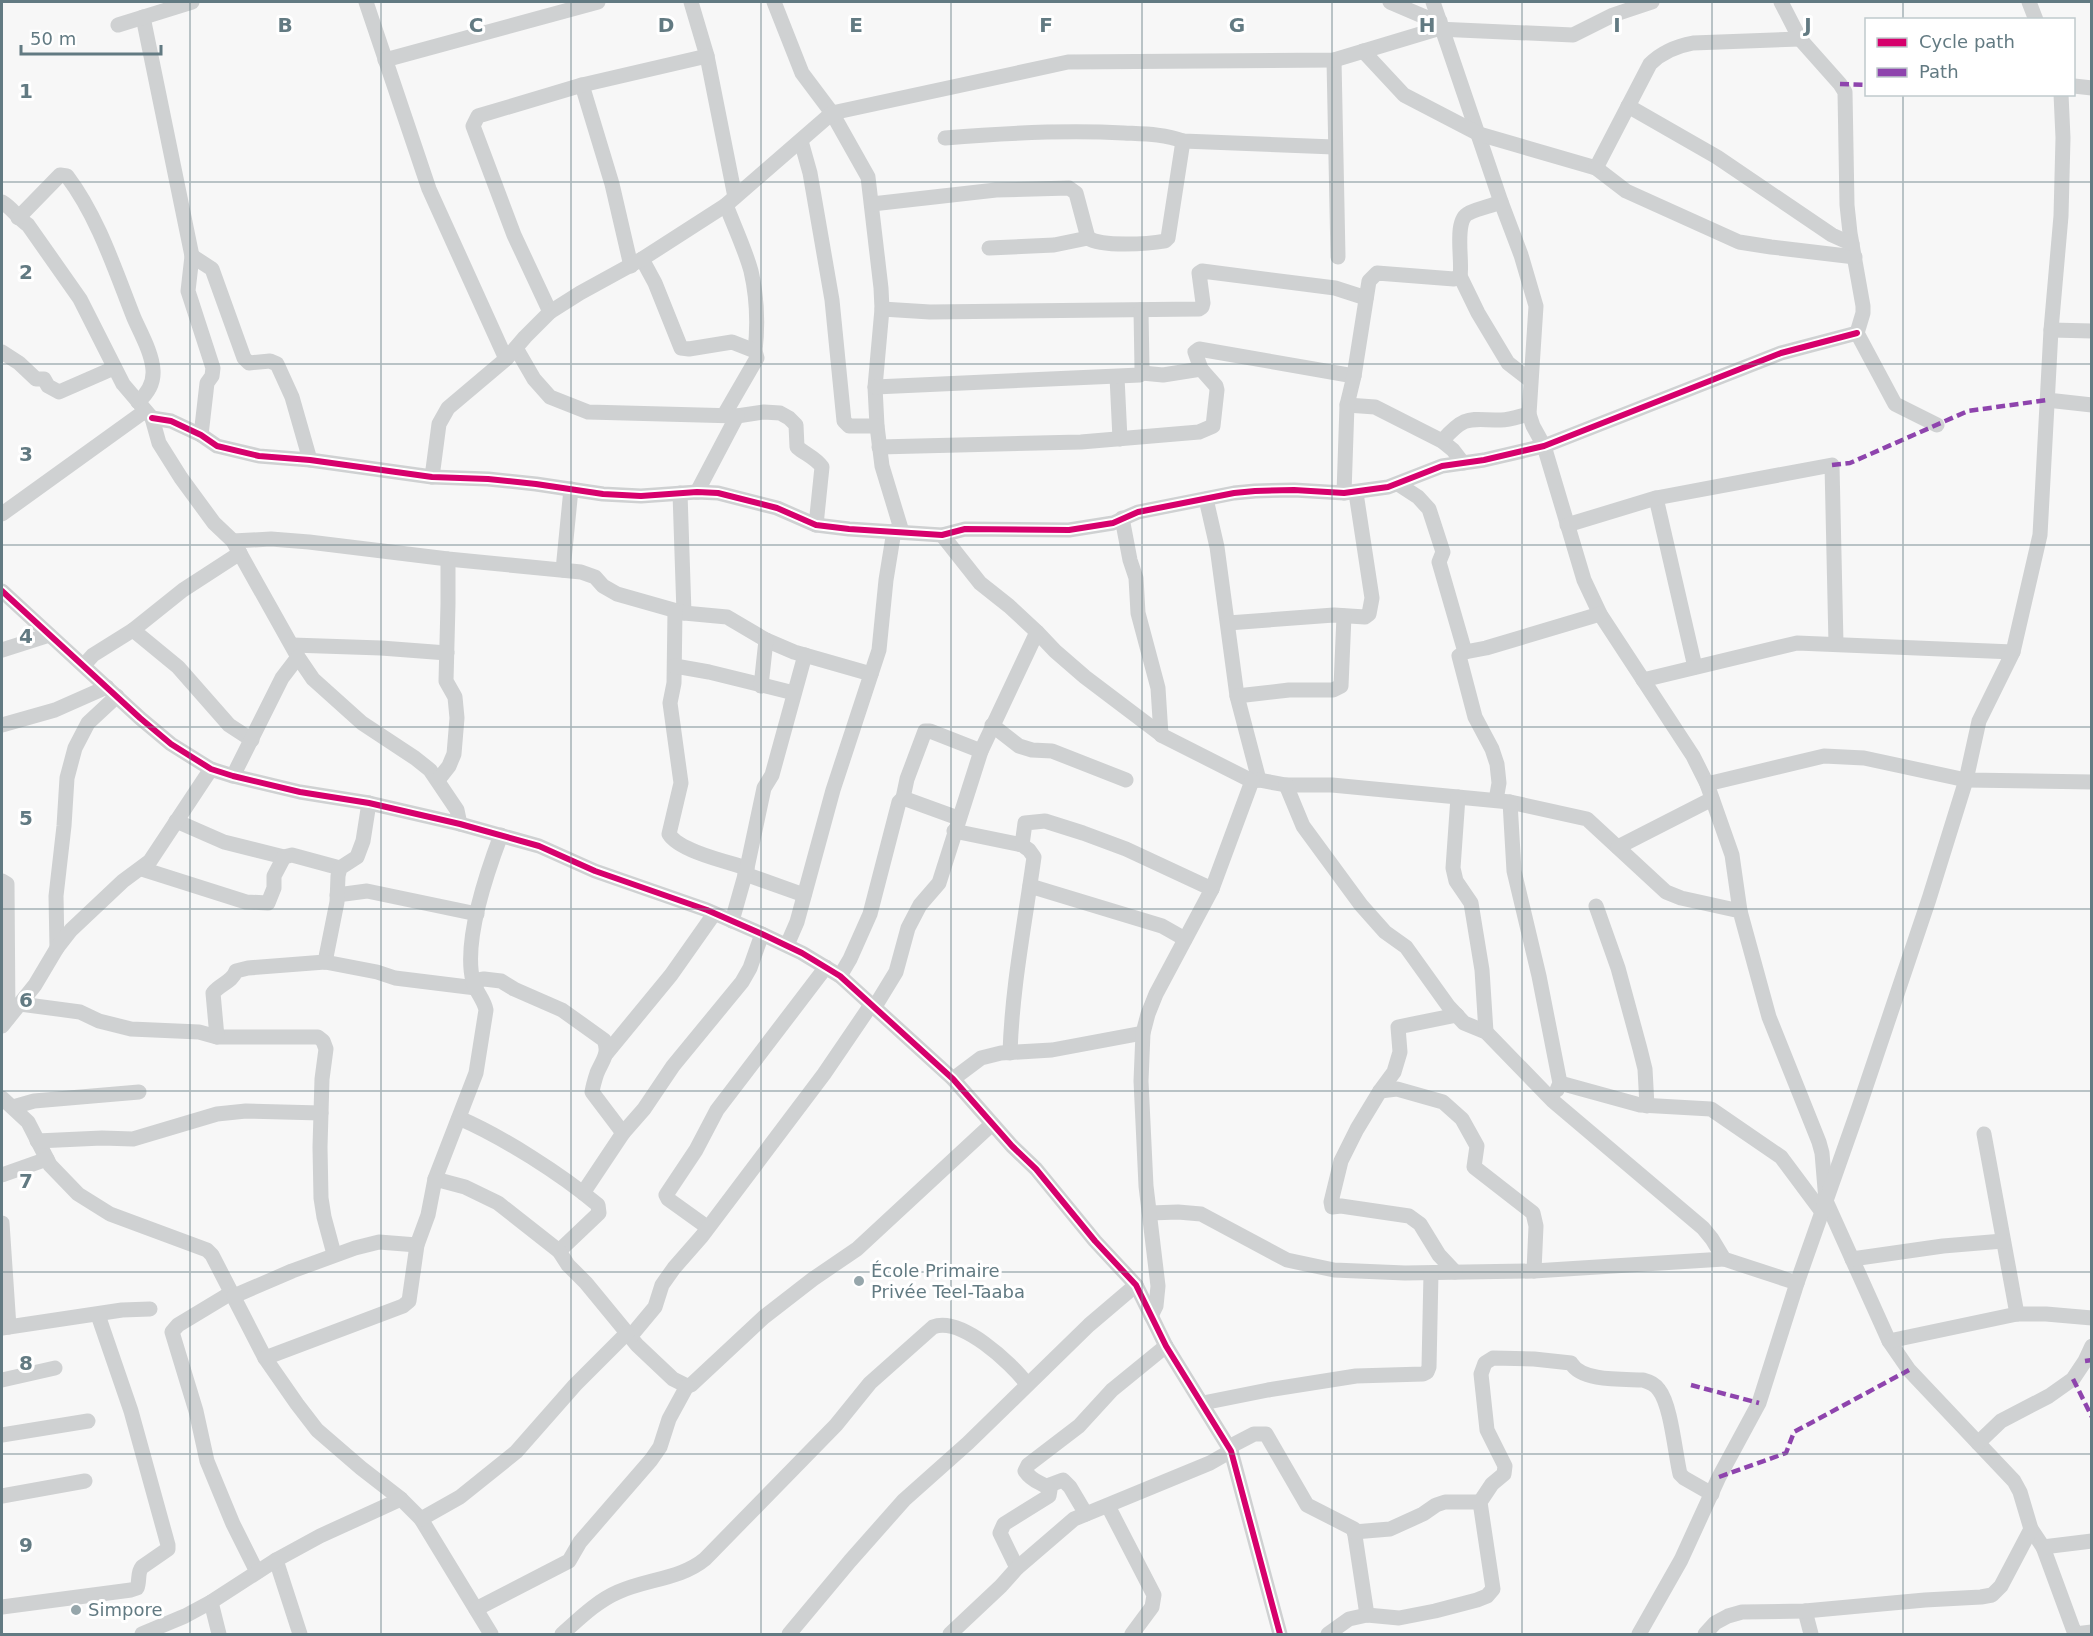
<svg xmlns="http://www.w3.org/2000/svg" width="2093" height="1636" font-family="'DejaVu Sans',sans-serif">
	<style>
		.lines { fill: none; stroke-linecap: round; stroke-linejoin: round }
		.street { stroke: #cfd1d2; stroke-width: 15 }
		.quiet { stroke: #8e44ad; stroke-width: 4.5; stroke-dasharray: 9 4.5; stroke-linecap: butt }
		.cycleway-casing { stroke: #fff; stroke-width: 10 }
		.cycleway { stroke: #d6006c; stroke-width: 6 }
		.grid { fill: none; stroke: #627a82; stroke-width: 1.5; stroke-opacity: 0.55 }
		.poi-dot { fill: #96a6ab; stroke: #fff; stroke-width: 2 }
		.labels { text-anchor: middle; stroke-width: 6; stroke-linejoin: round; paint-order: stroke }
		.poi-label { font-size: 18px; fill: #627a82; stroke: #fff; text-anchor: start }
		.grid-label { font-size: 20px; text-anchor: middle; font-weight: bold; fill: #627a82; stroke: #fff; stroke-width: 6; stroke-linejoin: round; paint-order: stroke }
	</style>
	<rect width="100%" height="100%" fill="#f7f7f7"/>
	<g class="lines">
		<!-- street -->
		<g class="street">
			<polyline points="366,2 429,189 506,359"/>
			<polyline points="691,2 707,56 735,197"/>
			<polyline points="774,2 802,73 832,113 868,177 881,288 882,309 875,387 877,426 882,466 902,532"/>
			<polyline points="1390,2 1425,17 1440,21"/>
			<polyline points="1433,2 1501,202 1521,255 1536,306 1529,414 1533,426 1544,446 1584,580 1600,614 1693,756 1707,784 1732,855 1740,911"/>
			<polyline points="1781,2 1800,39 1840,84 1845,92 1847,205 1850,233 1863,306 1863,313 1857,333 1895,404 1937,425"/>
			<polyline points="2029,2 2036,20"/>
			<polyline points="143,17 192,256 188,291 213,368 212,376 207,383 201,435"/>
			<polyline points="118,25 192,2"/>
			<polyline points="1363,51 1404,95 1479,134 1596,168 1626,191 1739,242 1771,247 1855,257"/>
			<polyline points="385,60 598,2"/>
			<polyline points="1334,60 1338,257"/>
			<polyline points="582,85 612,184 631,266"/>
			<polyline points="2074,86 2092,88"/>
			<polyline points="1628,106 1717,157 1832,235 1852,244"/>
			<path d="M 945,138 C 1004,133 1064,130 1124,133 C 1144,134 1164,134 1183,141 L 1334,147"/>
			<polyline points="801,141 810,173 832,300 844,421 849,426 877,426"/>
			<path d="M 1596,168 L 1650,64 C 1661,53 1677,46 1693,43 L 1800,39"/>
			<path d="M 2,202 C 12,208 18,218 28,225 L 80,299 L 123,384 L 152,418 L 159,443 L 181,478 L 214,523 L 233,541 L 298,657 L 313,679 L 362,723 L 415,758 L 430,770 L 457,810 L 460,824"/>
			<polyline points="872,204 996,190 1069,188 1076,193 1088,238"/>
			<path d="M 726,205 C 734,226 745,249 751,271 C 757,297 758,325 755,351"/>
			<path d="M 18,218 L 60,175 L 67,176 C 98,217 115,270 134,318 C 141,334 152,353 153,370 C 154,383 147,394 138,402"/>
			<path d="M 989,248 L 1054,245 L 1088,238 C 1101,247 1149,244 1165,241 L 1168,238 L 1183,141"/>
			<polyline points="192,256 212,269 244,358 249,363 270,361 277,364 292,397 310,460"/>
			<polyline points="642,259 655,283 681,348 689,349 732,342 755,351 757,358 724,415"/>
			<polyline points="1460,276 1478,313 1508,363 1530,380"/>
			<polyline points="882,309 930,312 1199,309 1202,307 1203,303 1199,273 1202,271 1335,288 1366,298"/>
			<polyline points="550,312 514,235 473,126 478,116 582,85 707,56"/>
			<polyline points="2051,330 2092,331"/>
			<path d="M 516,348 L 534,379 L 550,397 L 588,412 L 737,416 L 764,412 L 780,413 L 789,418 L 796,425 L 797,447 C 805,454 816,458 822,467 L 816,525"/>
			<polyline points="2,352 19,363 36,379 44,379 48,386 59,392 114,368"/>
			<polyline points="1142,373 1163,375 1201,369"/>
			<polyline points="1117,377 1120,439"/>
			<polyline points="875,387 1140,375 1142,373 1142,369 1141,310"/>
			<polyline points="2047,400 2092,405"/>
			<polyline points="1347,405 1375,407 1442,441 1453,450 1463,463"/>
			<polyline points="152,418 171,421 201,435 217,446 259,456 310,460 432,477 488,479 536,484 603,494 641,496 697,492 718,493 777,508 816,525 849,529 942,535 965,529 1069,530 1113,523 1138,512 1234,493 1255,491 1294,490 1344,493 1388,487 1442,466 1484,460 1544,446 1781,353 1857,333"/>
			<path d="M 1442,441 C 1466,414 1469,420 1501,420 C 1511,420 1520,416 1529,414"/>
			<polyline points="879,447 1081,442 1199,432 1213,426 1217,390 1216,386 1201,369 1195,352 1199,349 1354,376"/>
			<polyline points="432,477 439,424 448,408 506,359 525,337 550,312 580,293 642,259 726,205 832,113 1068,62 1334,60 1437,29 1573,35 1613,15 1652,2"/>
			<polyline points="1398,484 1418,497 1429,509 1443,552 1439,562 1465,652"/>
			<polyline points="697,492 737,416"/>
			<polyline points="680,493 684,613"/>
			<path d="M 1344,493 L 1347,405 L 1354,376 L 1369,281 L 1377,273 L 1454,279 L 1460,276 C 1463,260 1453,220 1469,213 C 1479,208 1491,206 1501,202"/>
			<polyline points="1656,498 1695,667"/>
			<polyline points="1206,499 1217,547 1237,696 1259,780"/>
			<polyline points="2,514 145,411"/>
			<polyline points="1122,518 1130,560 1136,578 1138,613 1158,688 1161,735"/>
			<polyline points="1567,525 1656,498 1832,465 1836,644"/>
			<polyline points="942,535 980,583 1009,606 1037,632 1055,651 1085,677 1163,736 1252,781 1259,780 1286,785 1332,785 1510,802 1587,819 1666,892 1681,898 1740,911 1769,1017 1819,1142 1822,1153 1826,1201 1889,1341 1909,1370 2014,1481 2020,1492 2031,1529 2043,1547 2075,1634 2092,1632"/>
			<polyline points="233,541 271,539 309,542 448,559 581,572 595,577 603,586 617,594 684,613 727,617 766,640 794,652 871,674"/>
			<polyline points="240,553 183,590 133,630 178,667 229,725 252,740"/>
			<polyline points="563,570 571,489"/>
			<polyline points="2,591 140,718 171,744 211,769 233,776 300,792 369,803 460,824 539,846 595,871 707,910 762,934 802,953 840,976 953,1079 1012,1146 1036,1169 1095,1241 1136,1285 1166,1346 1231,1451 1280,1634"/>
			<path d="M 675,611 L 674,683 L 670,703 L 681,783 L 669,834 C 679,851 728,862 747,868"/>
			<polyline points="1228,623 1334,615 1365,617 1369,614 1372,598 1356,493"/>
			<polyline points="292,645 381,648 447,653"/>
			<polyline points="2,650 49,635"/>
			<polyline points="84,665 93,655 133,630"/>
			<polyline points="675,666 709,672 794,693"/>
			<polyline points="1643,680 1797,643 2013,652"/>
			<polyline points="761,686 766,640"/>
			<polyline points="1237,696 1289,690 1333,690 1341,686 1344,616"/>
			<polyline points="2,725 55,710 107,687"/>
			<polyline points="992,725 1019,746 1032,750 1052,751 1126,780"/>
			<polyline points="233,776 282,678 298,657"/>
			<polyline points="438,780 449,766 454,754 457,718 455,697 446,681 448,604 448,559"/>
			<polyline points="1707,784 1824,756 1864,758 1966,780 2092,782"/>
			<polyline points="1286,785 1303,826 1361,905 1385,932 1406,947 1449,1007 1464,1023 1486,1032 1553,1101 1703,1228 1712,1239 1724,1259 1797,1283"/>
			<polyline points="1458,797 1453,868 1456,881 1471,903 1482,970 1486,1032"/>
			<polyline points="903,798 907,779 925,731 930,731 981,751"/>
			<polyline points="1496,800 1499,783 1497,764 1492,749 1475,717 1459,656 1465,652 1486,648 1600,614"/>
			<polyline points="1510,802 1514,871 1539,976 1560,1083 1557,1090"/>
			<polyline points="176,821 224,842 284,857"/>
			<path d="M 954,831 L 1022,845 L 1029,850 L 1034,857 C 1025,922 1012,987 1010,1053"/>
			<polyline points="1022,845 1025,823 1045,821 1083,833 1126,849 1212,889"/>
			<polyline points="1618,847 1712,799"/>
			<polyline points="142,869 246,902 268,903 274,888 274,876 284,857 292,855 340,868"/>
			<polyline points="745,874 804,895"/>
			<polyline points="2,881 7,884 8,1018"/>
			<polyline points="1030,886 1162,926 1185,939"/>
			<polyline points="337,895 367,891 477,914"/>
			<polyline points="1596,906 1618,968 1640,1049 1645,1069 1647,1106"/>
			<polyline points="732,921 747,868 764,788 772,775 805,655"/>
			<polyline points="787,945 797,922 833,790 879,650 886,580 894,531"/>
			<polyline points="57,948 56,896 64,826 67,778 75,748 88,723 117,696"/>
			<polyline points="325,962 337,902 338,876 340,868 357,857 363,841 369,803"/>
			<polyline points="840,976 850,959 870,914 899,802 903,798 958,818"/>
			<path d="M 473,981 L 484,979 L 501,981 L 514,989 L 562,1010 L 604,1040 C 610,1053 602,1061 597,1073 C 595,1079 593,1086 592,1092 L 623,1133"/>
			<polyline points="20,1004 80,1012 99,1021 131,1029 199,1032 217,1037 318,1037 323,1041 326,1049 322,1079 320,1147 321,1198 324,1217 334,1254"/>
			<polyline points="874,1008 896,972 908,928 920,905 939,883 981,751 1037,632"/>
			<polyline points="2,1026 35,985 57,948 71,930 123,881 150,861 211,769"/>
			<path d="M 217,1037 L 213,993 C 220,984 232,982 236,971 L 248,968 L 325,962 L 377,972 L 395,978 L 476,988"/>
			<polyline points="606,1054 671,975 714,914"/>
			<polyline points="953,1079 981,1058 1001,1053 1052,1050 1143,1033"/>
			<polyline points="1560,1083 1640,1105 1711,1109 1781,1157 1822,1212"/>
			<polyline points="1380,1091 1397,1089 1443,1102 1462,1119 1477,1146 1474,1167 1533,1213 1536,1226 1534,1271"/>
			<polyline points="2,1098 28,1122 50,1165 78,1194 110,1214 207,1250 212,1255 265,1358 297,1404 317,1430 361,1468 401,1499 421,1519 491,1634"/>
			<polyline points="13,1107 34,1101 139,1092"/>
			<path d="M 459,1118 C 503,1137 561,1174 598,1205 L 599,1213 L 559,1251"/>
			<polyline points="1984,1134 2017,1314"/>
			<polyline points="37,1141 102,1138 133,1139 217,1114 246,1111 321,1113"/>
			<polyline points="2,1175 47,1159"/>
			<polyline points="435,1179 465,1187 498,1203 559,1251 568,1265 586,1283 637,1345 673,1379 687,1386 691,1385 764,1317 813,1279 857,1249 992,1124"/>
			<polyline points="583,1193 623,1133 644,1109 673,1066 742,982 750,968 762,934"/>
			<polyline points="1150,1213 1178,1212 1201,1214 1287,1260 1334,1270 1405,1273 1534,1271 1724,1259"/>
			<polyline points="2,1223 9,1327"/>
			<polyline points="707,1227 668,1199 666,1195 696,1150 717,1110 826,967"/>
			<polyline points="1852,1259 1943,1246 2003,1241"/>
			<polyline points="1455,1272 1439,1255 1420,1224 1409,1216 1341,1206 1332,1207 1331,1202 1341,1161 1357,1129 1380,1091 1394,1072 1400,1052 1398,1027 1457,1015"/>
			<polyline points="231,1293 178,1325 172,1332 196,1411 207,1461 233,1524 257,1572"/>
			<polyline points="234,1296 292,1271 355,1248 379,1242 417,1245"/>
			<polyline points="1151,1316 1156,1306 1158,1286 1146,1186 1141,1081 1143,1033 1148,1014 1156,994 1212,889 1252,781"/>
			<polyline points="2,1328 122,1310 150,1309"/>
			<polyline points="630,1337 655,1307 662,1285 674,1268 702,1236 824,1074 871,1005"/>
			<polyline points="1889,1341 2017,1314 2046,1314 2092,1318"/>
			<path d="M 265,1358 L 403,1306 L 409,1301 L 417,1245 L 428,1215 L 435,1179 L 476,1073 L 486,1010 C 484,999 475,991 473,981 C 463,942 487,872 501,835"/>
			<polyline points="2,1380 55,1368"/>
			<polyline points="1203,1403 1268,1390 1356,1376 1423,1374 1427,1372 1429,1367 1431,1273"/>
			<polyline points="2,1435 88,1421"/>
			<polyline points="1978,1443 2001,1421 2049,1396 2073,1379 2085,1361 2092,1346"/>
			<polyline points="1229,1447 1254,1434 1266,1434 1307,1505 1354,1529 1367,1615"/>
			<polyline points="1047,1486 1063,1480 1070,1487 1086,1514"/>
			<polyline points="2,1496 85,1481"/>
			<polyline points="1108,1506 1154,1595 1152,1607 1132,1634"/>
			<polyline points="421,1519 460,1497 516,1452 575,1385 627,1333"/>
			<polyline points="1354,1532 1390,1529 1423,1514 1436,1505 1445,1502 1480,1502"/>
			<polyline points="2043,1547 2092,1541"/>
			<polyline points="276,1560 300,1634"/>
			<path d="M 1017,1568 L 1000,1533 L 1004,1524 L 1049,1496 L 1050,1490 C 1042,1481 1034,1484 1025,1471 L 1028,1465 L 1079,1426 L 1112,1390 L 1166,1346"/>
			<polyline points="211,1602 219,1634"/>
			<path d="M 2,1607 L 131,1590 L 137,1588 C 140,1581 137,1573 142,1567 L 168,1549 L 168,1545 L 131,1411 L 98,1315"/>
			<polyline points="476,1609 569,1561 580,1542 651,1460 660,1447 669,1419 687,1386"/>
			<polyline points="1805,1611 1811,1634"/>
			<polyline points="142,1634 185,1616 211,1602 276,1560 320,1536 401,1499"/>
			<path d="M 562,1634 C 579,1619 597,1601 618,1592 C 647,1579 681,1579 705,1559 L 836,1425 L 870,1383 L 933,1327 C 961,1316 1011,1363 1027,1384"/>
			<polyline points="789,1634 850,1561 904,1500 968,1443 1089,1325 1136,1285"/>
			<polyline points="950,1634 1001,1586 1017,1568 1074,1519 1210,1463 1231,1451"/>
			<path d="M 1328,1634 L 1349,1619 L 1367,1615 L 1399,1618 L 1435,1611 L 1477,1600 L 1487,1596 L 1493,1589 L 1480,1502 L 1492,1484 L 1504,1474 L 1505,1466 L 1487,1430 L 1481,1374 L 1485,1363 L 1493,1358 L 1534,1359 L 1571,1363 C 1582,1382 1623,1379 1643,1380 C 1650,1382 1655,1384 1659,1390 C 1671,1405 1675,1453 1680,1474 L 1684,1478 L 1712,1494"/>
			<polyline points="1639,1634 1681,1560 1719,1477 1759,1403 1797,1283 1859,1107 1929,899 1966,780 1979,721 2013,652 2040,535 2051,330 2061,216 2063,138 2061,94"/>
			<polyline points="1705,1634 1715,1623 1728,1616 1742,1612 1805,1611 1925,1600 1981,1597 1992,1595 2001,1586 2031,1529"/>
		</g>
		<!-- quiet -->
		<g class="quiet">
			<polyline points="1840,84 1866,85"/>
			<polyline points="1832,465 1850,463 1968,411 2047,400"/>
			<polyline points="2085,1361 2092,1360"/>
			<polyline points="2073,1379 2092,1417"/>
			<polyline points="1691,1385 1759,1403"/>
			<polyline points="1719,1477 1786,1453 1794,1432 1909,1370"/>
		</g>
		<!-- cycleway casing -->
		<g class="cycleway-casing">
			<g id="cycleway">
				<polyline points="152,418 171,421 201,435 217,446 259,456 310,460 432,477 488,479 536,484 603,494 641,496 697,492 718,493 777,508 816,525 849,529 942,535 965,529 1069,530 1113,523 1138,512 1234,493 1255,491 1294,490 1344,493 1388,487 1442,466 1484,460 1544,446 1781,353 1857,333"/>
				<polyline points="2,591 140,718 171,744 211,769 233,776 300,792 369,803 460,824 539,846 595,871 707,910 762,934 802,953 840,976 953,1079 1012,1146 1036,1169 1095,1241 1136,1285 1166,1346 1231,1451 1280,1634"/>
			</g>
		</g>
		<!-- cycleway -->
		<use href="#cycleway" class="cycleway"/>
	</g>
	<!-- grid -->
	<path class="grid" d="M 190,2 L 190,1634M 381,2 L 381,1634M 571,2 L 571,1634M 761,2 L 761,1634M 951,2 L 951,1634M 1142,2 L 1142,1634M 1332,2 L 1332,1634M 1522,2 L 1522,1634M 1712,2 L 1712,1634M 1903,2 L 1903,20M 1903,94 L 1903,1634M 2,182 L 2092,182M 2,364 L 2092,364M 2,545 L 2092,545M 2,727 L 2092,727M 2,909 L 2092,909M 2,1091 L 2092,1091M 2,1272 L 2092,1272M 2,1454 L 2092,1454"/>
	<!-- markers -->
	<g class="poi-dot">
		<circle cx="859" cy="1281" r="6"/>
		<circle cx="76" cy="1610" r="6"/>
	</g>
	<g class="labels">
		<!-- poi labels -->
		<g class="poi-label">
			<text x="871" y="1277">École Primaire<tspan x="871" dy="21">Privée Teel-Taaba</tspan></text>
			<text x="88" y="1616">Simpore</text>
		</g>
	</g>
	<g class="grid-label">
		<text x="285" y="32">B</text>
		<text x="476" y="32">C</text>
		<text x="666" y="32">D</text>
		<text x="856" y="32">E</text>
		<text x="1046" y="32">F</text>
		<text x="1237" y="32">G</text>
		<text x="1427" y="32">H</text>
		<text x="1617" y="32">I</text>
		<text x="1808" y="32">J</text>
		<text x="26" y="98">1</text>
		<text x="26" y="279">2</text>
		<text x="26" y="461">3</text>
		<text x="26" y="643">4</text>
		<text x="26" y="825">5</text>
		<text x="26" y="1007">6</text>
		<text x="26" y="1188">7</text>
		<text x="26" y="1370">8</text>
		<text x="26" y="1552">9</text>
	</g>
	<!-- border -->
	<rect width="2093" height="1636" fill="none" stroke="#627a82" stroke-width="6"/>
	<!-- legend -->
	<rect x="1865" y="18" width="210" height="78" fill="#ffffff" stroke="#c0cacd" stroke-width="1.5"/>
	<rect x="1877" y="38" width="30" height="9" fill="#d6006c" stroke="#c0cacd" stroke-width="1.5"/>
	<text x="1919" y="48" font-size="18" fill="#627a82">Cycle path</text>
	<rect x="1877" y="68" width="30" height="9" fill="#8e44ad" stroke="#c0cacd" stroke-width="1.5"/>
	<text x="1919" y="78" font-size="18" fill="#627a82">Path</text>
	<!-- scale -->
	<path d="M21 45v9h140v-9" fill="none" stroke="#627a82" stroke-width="3"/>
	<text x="30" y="45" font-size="18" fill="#627a82" stroke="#ffffff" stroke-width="4.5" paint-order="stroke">50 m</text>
</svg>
